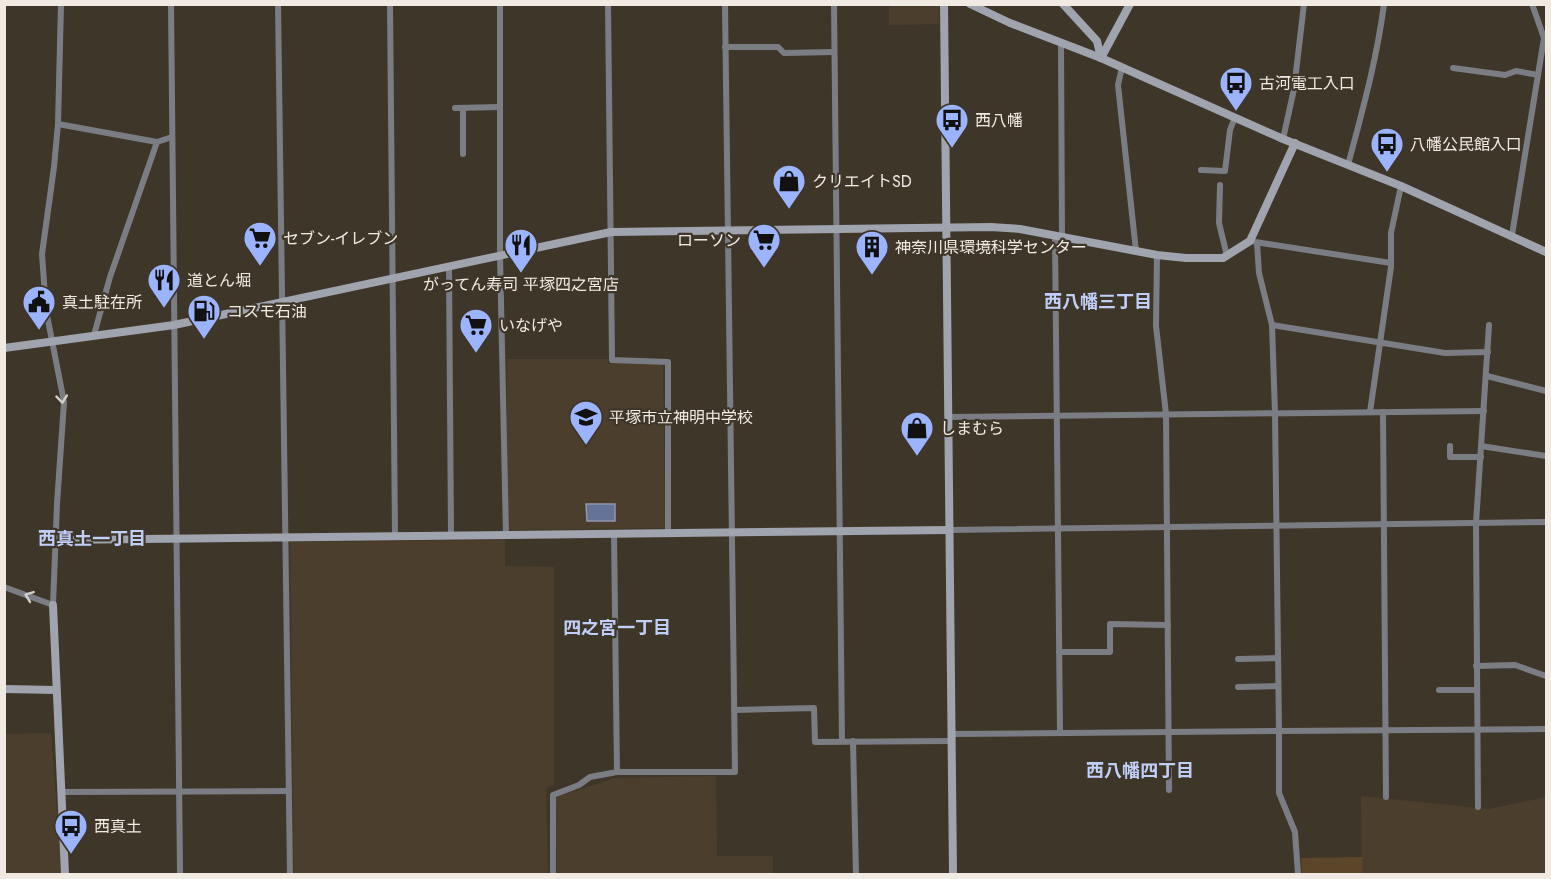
<svg xmlns="http://www.w3.org/2000/svg" width="1551" height="879" font-family="Jost,'Noto Sans JP',sans-serif">
	<style>
		.built { fill: #4c3e2d }
		.green { fill: #5c462a }
		.water { fill: #667399; stroke: #8f97af; stroke-width: 1.5 }
		.lines { fill: none; stroke-linecap: round; stroke-linejoin: round }
		.street { stroke: #7b7d84; stroke-width: 6 }
		.secondary { stroke: #a0a4af; stroke-width: 8 }
		.oneway { stroke: #d3cfcb }
		.labels { text-anchor: middle; stroke-width: 4.5; stroke-linejoin: round; paint-order: stroke }
		.poi-label { font-size: 16px; fill: #f0eae3; stroke: #3f362a; text-anchor: start }
		.neighbourhood-label { font-size: 18px; font-weight: bold; fill: #c0cff8; stroke: #3f362a }
	</style>
	<rect width="100%" height="100%" fill="#3f362a"/>
	<!-- built -->
	<g class="built">
		<polygon points="889,5 939,5 939,24 889,25"/>
		<polygon points="507,359 608,359 608,363 661,363 663,365 665,526 663,528 510,530 507,528"/>
		<polygon points="505,540 505,566 554,567 554,785 546,788 548,874 294,874 290,542"/>
		<polygon points="51,733 62,874 5,874 4,734"/>
		<polygon points="716,776 717,856 773,856 773,874 557,874 556,797 616,778"/>
		<polygon points="1361,796 1489,809 1546,797 1546,874 1362,874"/>
	</g>
	<!-- green -->
	<polygon class="green" points="1363,857 1362,874 1302,874 1301,858"/>
	<!-- water -->
	<polygon class="water" points="586,504 615,504 615,521 587,521"/>
	<g class="lines">
		<!-- street -->
		<g class="street">
			<polyline points="171,4 180,874"/>
			<polyline points="278,4 290,874"/>
			<polyline points="390,4 395,536"/>
			<polyline points="500,4 500,255 506,535"/>
			<polyline points="608,4 612,360 668,362 668,533"/>
			<polyline points="834,4 842,741"/>
			<polyline points="1061,43 1062,237"/>
			<polyline points="725,47 778,47 784,53 834,52"/>
			<polyline points="1122,67 1118,85 1136,251"/>
			<polyline points="1453,68 1505,75 1516,71 1538,75"/>
			<polyline points="455,108 500,107"/>
			<polyline points="58,124 157,142"/>
			<polyline points="1283,139 1294,89 1304,4"/>
			<polyline points="463,154 463,108"/>
			<path d="M 1348,165 C 1362,112 1377,59 1384,4"/>
			<polyline points="1201,170 1225,171 1230,130 1235,117"/>
			<polyline points="1220,185 1219,223 1227,256"/>
			<polyline points="1512,235 1544,38 1532,4"/>
			<polyline points="1055,236 1060,733"/>
			<polyline points="1255,242 1391,263"/>
			<polyline points="1157,255 1156,326 1166,414 1169,790"/>
			<polyline points="449,267 451,535"/>
			<polyline points="1272,325 1445,353 1488,352"/>
			<polyline points="94,335 110,277 157,142 172,137"/>
			<polyline points="1487,376 1546,391"/>
			<polyline points="1370,412 1391,267 1391,233 1401,186"/>
			<polyline points="1383,412 1386,797"/>
			<polyline points="948,417 1484,411"/>
			<polyline points="1450,446 1450,457 1481,457"/>
			<polyline points="1481,446 1546,456"/>
			<polyline points="949,530 1546,522"/>
			<polyline points="614,534 617,772"/>
			<polyline points="4,587 53,605 57,504 64,402 46,310 42,254 54,167 58,124 61,4"/>
			<polyline points="1059,652 1110,652 1110,624 1168,625"/>
			<polyline points="1238,659 1278,658"/>
			<polyline points="1476,666 1515,665 1546,676"/>
			<polyline points="1238,687 1278,686"/>
			<polyline points="1439,690 1476,690"/>
			<polyline points="734,710 814,708 815,742 951,741"/>
			<polyline points="951,734 1279,731 1275,413 1272,325 1259,273 1257,243"/>
			<polyline points="853,741 856,874"/>
			<polyline points="61,792 289,791"/>
			<polyline points="1478,807 1476,523 1489,325"/>
			<polyline points="553,874 553,795 579,785 590,777 617,772 735,772 725,4"/>
			<polyline points="1298,874 1295,832 1279,793 1279,731 1546,729"/>
		</g>
		<!-- secondary -->
		<g class="secondary">
			<polyline points="944,4 953,874"/>
			<polyline points="970,4 1010,23 1101,58 1283,139 1401,186 1546,252"/>
			<polyline points="1063,4 1097,41 1101,58"/>
			<polyline points="1101,58 1130,4"/>
			<polyline points="4,348 174,325 611,232 991,227 1020,229 1157,255 1186,258 1223,258 1250,241 1295,143"/>
			<polyline points="56,540 949,530"/>
			<polyline points="53,605 65,874"/>
			<polyline points="4,689 56,690"/>
		</g>
	</g>
	<!-- one-way arrows -->
	<defs><path id="oneway-chevron" d="M-2-3.5L2.5 0L-2 3.5" fill="none" stroke-width="1.6" stroke-linecap="round" stroke-linejoin="round" transform="scale(1.5)"/></defs>
	<g class="oneway">
		<use href="#oneway-chevron" transform="translate(62 399) rotate(84)"/>
		<use href="#oneway-chevron" transform="translate(29 596) rotate(-160)"/>
	</g>
	<!-- icons -->
	<defs>
		<g id="bus-pin" transform="scale(1.725)"><path d="M0 17L-7.5 6A9.5 9.5 0 1 1 7.5 6Z" fill="#9bb4fd" stroke="#3f362a"/><path d="M-5-6H5V4H4V6H2V4H-2V6H-4V4H-5ZM-3.5-4V0h7V-4ZM-3.5 1.2v1.5H-2V1.2ZM2 1.2v1.5H3.5V1.2Z" fill="#111"/></g>
		<g id="shop-pin" transform="scale(1.725)"><path d="M0 17L-7.5 6A9.5 9.5 0 1 1 7.5 6Z" fill="#9bb4fd" stroke="#3f362a"/><path d="M-5-2.5h2.3a2.7 3.5 0 0 1 5.4 0H5L5.5 6h-11ZM-1.5-2.5h3a1.5 2.3 0 0 0-3 0Z" fill="#111"/></g>
		<g id="supermarket-pin" transform="scale(1.725)"><path d="M0 17L-7.5 6A9.5 9.5 0 1 1 7.5 6Z" fill="#9bb4fd" stroke="#3f362a"/><path d="M-6-5.5h2.5l.6 2H6L4.5 2H-2.5L-4.4-4H-6ZM-1.5 3.2a1.3 1.3 0 1 0 .1 0ZM3 3.2a1.3 1.3 0 1 0 .1 0Z" fill="#111"/></g>
		<g id="restaurant-pin" transform="scale(1.725)"><path d="M0 17L-7.5 6A9.5 9.5 0 1 1 7.5 6Z" fill="#9bb4fd" stroke="#3f362a"/><path d="M-5-6h1v4h1v-4h1v4h1v-4h1v5L-1.5 .5V6h-2V.5L-5-1ZM5-6V6H3V1.5H1.5Q1.5-4 5-6Z" fill="#111"/></g>
		<g id="building-pin" transform="scale(1.725)"><path d="M0 17L-7.5 6A9.5 9.5 0 1 1 7.5 6Z" fill="#9bb4fd" stroke="#3f362a"/><path d="M-4-6H4V6H1V3H-1V6H-4ZM-2.5-4.3h1.7v1.8h-1.7ZM.8-4.3h1.7v1.8H.8ZM-2.5-1h1.7V.8h-1.7ZM.8-1h1.7V.8H.8Z" fill="#111"/></g>
		<g id="civic-pin" transform="scale(1.725)"><path d="M0 17L-7.5 6A9.5 9.5 0 1 1 7.5 6Z" fill="#9bb4fd" stroke="#3f362a"/><path d="M-.6-6.5H3V-4.5H.6V-3L4-1V1h2V6H-6V1h2V-1L-.6-3ZM-1.2 2.5V6h2.4V2.5Z" fill="#111"/></g>
		<g id="fuel-pin" transform="scale(1.725)"><path d="M0 17L-7.5 6A9.5 9.5 0 1 1 7.5 6Z" fill="#9bb4fd" stroke="#3f362a"/><path d="M-5.5-6h7V0h2V4h1.3V-2.5L3-4.5l.8-.8L6-3V5H2.5V1h-1V6h-7ZM-4.2-4.7v3.2H.2V-4.7Z" fill="#111"/></g>
		<g id="school-pin" transform="scale(1.725)"><path d="M0 17L-7.5 6A9.5 9.5 0 1 1 7.5 6Z" fill="#9bb4fd" stroke="#3f362a"/><path d="M0-5L7-2L0 1L-7-2ZM-4 1L0 2.5L4 1V4Q0 6-4 4Z" fill="#111"/></g>
	</defs>
	<g fill-rule="evenodd">
		<use href="#bus-pin" x="1236" y="83"/>
		<use href="#bus-pin" x="952" y="120"/>
		<use href="#bus-pin" x="1387" y="144"/>
		<use href="#shop-pin" x="789" y="181"/>
		<use href="#supermarket-pin" x="260" y="238"/>
		<use href="#supermarket-pin" x="764" y="240"/>
		<use href="#restaurant-pin" x="521" y="245"/>
		<use href="#building-pin" x="872" y="247"/>
		<use href="#restaurant-pin" x="164" y="280"/>
		<use href="#civic-pin" x="39" y="302"/>
		<use href="#fuel-pin" x="204" y="311"/>
		<use href="#supermarket-pin" x="476" y="325"/>
		<use href="#school-pin" x="586" y="417"/>
		<use href="#shop-pin" x="917" y="428"/>
		<use href="#bus-pin" x="71" y="826"/>
	</g>
	<g class="labels">
		<!-- poi labels -->
		<g class="poi-label">
			<text x="1259" y="89">古河電工入口</text>
			<text x="975" y="126">西八幡</text>
			<text x="1410" y="150">八幡公民館入口</text>
			<text x="812" y="187">クリエイトSD</text>
			<text x="283" y="244">セブン-イレブン</text>
			<text x="741" y="246" text-anchor="end">ローソン</text>
			<text x="895" y="253">神奈川県環境科学センター</text>
			<text x="187" y="286">道とん堀</text>
			<text x="521" y="290" text-anchor="middle">がってん寿司 平塚四之宮店</text>
			<text x="62" y="308">真土駐在所</text>
			<text x="227" y="317">コスモ石油</text>
			<text x="499" y="331">いなげや</text>
			<text x="609" y="423">平塚市立神明中学校</text>
			<text x="940" y="434">しまむら</text>
			<text x="94" y="832">西真土</text>
		</g>
		<!-- neighbourhood labels -->
		<g class="neighbourhood-label">
			<text x="1098" y="308">西八幡三丁目</text>
			<text x="92" y="545">西真土一丁目</text>
			<text x="617" y="634">四之宮一丁目</text>
			<text x="1140" y="777">西八幡四丁目</text>
		</g>
	</g>
	<!-- border -->
	<rect width="1551" height="879" fill="none" stroke="#f0eae3" stroke-width="12"/>
</svg>
